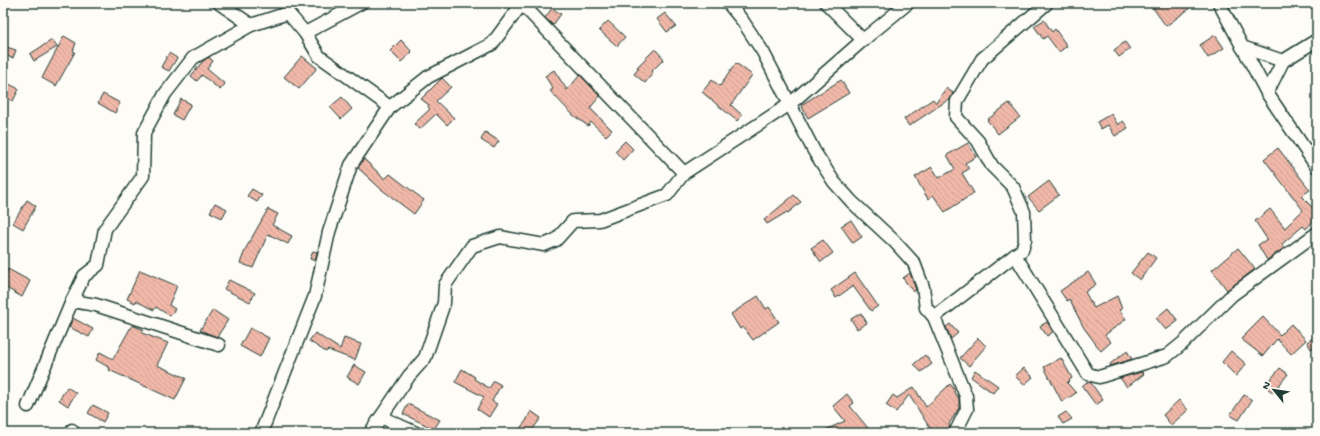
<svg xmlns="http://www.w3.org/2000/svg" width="1320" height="436" font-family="'Gochi Hand',sans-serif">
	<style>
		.building { fill: url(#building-back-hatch); stroke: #1f3d34 }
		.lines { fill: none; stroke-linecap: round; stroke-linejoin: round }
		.street-casing { stroke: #1f3d34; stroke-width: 15 }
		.street { stroke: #fdfcf7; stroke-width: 12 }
	</style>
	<defs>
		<pattern id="building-back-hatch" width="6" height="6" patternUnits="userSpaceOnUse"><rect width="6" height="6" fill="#f1b8a9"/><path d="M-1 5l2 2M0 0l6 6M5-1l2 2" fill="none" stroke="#ce9f92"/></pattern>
	</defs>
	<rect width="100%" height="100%" fill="#fdfcf7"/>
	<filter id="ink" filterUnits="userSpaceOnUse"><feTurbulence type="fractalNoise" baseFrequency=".025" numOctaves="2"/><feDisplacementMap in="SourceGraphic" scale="8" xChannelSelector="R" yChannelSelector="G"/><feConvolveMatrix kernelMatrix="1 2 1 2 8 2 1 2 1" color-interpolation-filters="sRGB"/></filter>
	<g filter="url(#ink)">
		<!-- building -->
		<g class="building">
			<polygon points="1159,3 1185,3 1189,9 1166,26 1153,8"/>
			<polygon points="552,8 561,14 553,25 545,18"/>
			<polygon points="665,13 676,26 667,32 657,19"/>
			<polygon points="1044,20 1052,32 1055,29 1067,46 1059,52 1047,36 1043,39 1034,26"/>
			<polygon points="608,21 625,37 617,46 599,30"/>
			<polygon points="1215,35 1224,48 1208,58 1200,45"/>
			<polygon points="64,36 76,43 73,51 75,52 56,86 42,78"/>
			<polygon points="52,40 57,47 34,61 30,54"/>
			<polygon points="401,40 412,52 401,62 390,51"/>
			<polygon points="1125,42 1130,49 1119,57 1114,50"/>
			<polygon points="3,46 16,50 13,58 3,55"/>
			<polygon points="655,49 664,59 651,72 653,73 645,83 634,74 639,68 637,67"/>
			<polygon points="169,53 177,58 169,71 161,67"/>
			<polygon points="302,56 317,68 299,89 284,77"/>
			<polygon points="209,57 213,61 207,69 225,84 220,90 202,75 197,81 191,76 203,61"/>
			<polygon points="736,63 752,75 731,105 742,115 737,121 702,92 712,80 720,86"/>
			<polygon points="554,70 567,90 580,75 600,96 590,108 612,130 606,136 591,122 588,126 573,115 550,91 553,89 545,76"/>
			<polygon points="442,78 451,87 436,101 454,118 447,125 436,114 420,129 414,124 430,109 428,107 429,105 421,99"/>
			<polygon points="841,80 849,93 808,118 801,105"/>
			<polygon points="3,81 19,89 13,101 3,96"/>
			<polygon points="946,88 953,93 949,101 948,100 909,126 904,119 933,99 936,103"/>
			<polygon points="103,94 120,103 115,113 98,103"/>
			<polygon points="342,97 352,109 341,119 330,107"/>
			<polygon points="181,99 191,104 182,120 173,115"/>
			<polygon points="1009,103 1020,117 998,134 987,120"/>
			<polygon points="1111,114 1118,125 1123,121 1128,128 1115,136 1108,125 1101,129 1097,122"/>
			<polygon points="485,132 499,141 494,148 481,140"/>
			<polygon points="625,141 633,149 623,160 615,151"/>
			<polygon points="968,143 976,157 965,163 969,169 962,173 974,193 945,212 933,195 928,199 915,177 932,167 939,178 955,169 947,155"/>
			<polygon points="1278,148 1310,190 1301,196 1317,212 1317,217 1306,229 1303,226 1282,244 1284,248 1267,260 1258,245 1267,239 1255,221 1270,209 1285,228 1303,210 1264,159"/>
			<polygon points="364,159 385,179 390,174 424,200 414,214 381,189 358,168"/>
			<polygon points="1049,181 1059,195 1039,210 1028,197"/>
			<polygon points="252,189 262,195 257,202 247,196"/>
			<polygon points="794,195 801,202 788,213 787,212 767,224 764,220"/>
			<polygon points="27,200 36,206 23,229 13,223"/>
			<polygon points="215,203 227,209 222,218 210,212"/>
			<polygon points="268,209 278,214 272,225 292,236 288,244 268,234 253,268 240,263 246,248"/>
			<polygon points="851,220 862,237 853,243 841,226"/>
			<polygon points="823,240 833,253 821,262 811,248"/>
			<polygon points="1238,248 1255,269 1227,290 1212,270"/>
			<polygon points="313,251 317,252 315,261 310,259"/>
			<polygon points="1148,252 1156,258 1140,280 1131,273"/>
			<polygon points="8,269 30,281 22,297 3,286 3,279"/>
			<polygon points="140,270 177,286 169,305 175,309 170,316 156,307 154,310 136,301 135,303 127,299"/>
			<polygon points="1088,272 1096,284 1085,292 1094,308 1117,296 1122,309 1119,310 1126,319 1105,335 1111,342 1101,351 1084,328 1069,299 1067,301 1060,291"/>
			<polygon points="855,273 878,306 871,311 853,286 836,298 831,290"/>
			<polygon points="910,273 916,290 913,292 903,278"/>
			<polygon points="229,280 255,293 250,302 224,289"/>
			<polygon points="758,296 766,309 769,307 779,322 753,340 743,327 740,329 731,314"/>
			<polygon points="1168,308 1178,321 1166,330 1156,318"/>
			<polygon points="213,310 228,320 217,337 200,330"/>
			<polygon points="861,313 867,323 857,329 851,319"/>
			<polygon points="1263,317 1280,335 1291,324 1306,340 1291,354 1277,339 1263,356 1241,339"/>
			<polygon points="73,318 93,329 89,337 69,327"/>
			<polygon points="1047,322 1053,332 1047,336 1040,326"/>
			<polygon points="950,324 958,333 951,339 946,327"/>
			<polygon points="132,325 144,330 142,333 168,343 157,365 186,378 175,400 109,370 110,368 96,360 100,352 113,359"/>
			<polygon points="250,328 269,338 260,357 240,346"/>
			<polygon points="315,333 340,349 344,338 361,344 355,360 328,350 326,352 309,341"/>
			<polygon points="1317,335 1317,345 1311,349 1307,342"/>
			<polygon points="978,338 986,346 969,366 960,358"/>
			<polygon points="1127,351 1132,359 1111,366 1110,364"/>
			<polygon points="1231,351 1246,364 1236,376 1222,362"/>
			<polygon points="925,355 932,364 921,372 914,364"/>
			<polygon points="1061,358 1072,378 1067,383 1076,393 1062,402 1044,367"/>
			<polygon points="354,365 366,372 359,384 347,377"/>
			<polygon points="1024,368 1033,377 1024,385 1015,376"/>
			<polygon points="1280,368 1288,374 1273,393 1265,386"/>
			<polygon points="462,369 475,377 474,379 489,388 494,381 501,385 492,401 497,404 489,417 477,409 484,397 455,382"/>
			<polygon points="975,370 998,386 993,393 971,377"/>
			<polygon points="1142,372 1144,374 1127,387 1120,378"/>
			<polygon points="1087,382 1091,383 1103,400 1096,405 1082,386"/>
			<polygon points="950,384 955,390 954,392 959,398 959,408 949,424 950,426 947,433 933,433 909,395 896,412 886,405 893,395 897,398 914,387 926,407"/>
			<polygon points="67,387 76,393 68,406 59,400"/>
			<polygon points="847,394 854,403 850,406 872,433 855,433 852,430 846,433 819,433 845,421 833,406"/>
			<polygon points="1244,395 1252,400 1239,420 1230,415"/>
			<polygon points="1179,400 1188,410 1171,425 1163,415"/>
			<polygon points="408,404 440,420 434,429 403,414"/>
			<polygon points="93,405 108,413 103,422 88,413"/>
			<polygon points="531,411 541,418 530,433 516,433 526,421"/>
			<polygon points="1066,412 1072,419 1063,424 1058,417"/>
		</g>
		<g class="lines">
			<!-- street casing -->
			<g class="street-casing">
				<g id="street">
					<polyline points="219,3 251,25"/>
					<polyline points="521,3 684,173"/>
					<polyline points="728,3 742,20 763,52 814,151 834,182 852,202 894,241 914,263 923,287 926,308 934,317 966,396 967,409 955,433"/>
					<polyline points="826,3 863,40"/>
					<polyline points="1047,3 982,59 957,101 956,117 978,141 992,166 1013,187 1024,212 1025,240 1022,250 1015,255 1088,374 1099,377 1167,356 1183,343 1232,295 1317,233"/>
					<polyline points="1219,3 1267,93 1317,167"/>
					<polyline points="305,33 319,56 390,107"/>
					<polyline points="1242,47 1283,61"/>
					<polyline points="1267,93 1283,61 1317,40"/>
					<polyline points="72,301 84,276 98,265 105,229 143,176 144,133 165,94 193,58 251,25 288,13 305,33 361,3"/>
					<polyline points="934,317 1015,255"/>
					<polyline points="28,406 72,301 96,305 219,345"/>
					<polyline points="381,417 416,433"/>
					<polyline points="71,433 72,430"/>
					<polyline points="261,433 315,296 329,232 351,165 390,107 428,77 492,44 521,5"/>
					<polyline points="370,433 409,376 425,358 444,303 445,285 472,246 500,237 544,245 556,240 573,221 600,220 667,195 684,173 790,104 863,40 908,3"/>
				</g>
			</g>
			<!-- street -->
			<use href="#street" class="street"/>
		</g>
	</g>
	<!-- margin -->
	<rect width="1320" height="436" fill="none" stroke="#fdfcf7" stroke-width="16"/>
	<rect x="8" y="8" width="1304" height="420" fill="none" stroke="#1f3d34" stroke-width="1.5" filter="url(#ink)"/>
	<!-- north arrow -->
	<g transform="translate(1274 390) rotate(300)" stroke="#fdfcf7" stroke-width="3" paint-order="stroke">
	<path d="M0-3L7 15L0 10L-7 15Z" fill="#1f3d34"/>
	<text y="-6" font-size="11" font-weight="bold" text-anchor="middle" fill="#1f3d34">N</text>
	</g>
</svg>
